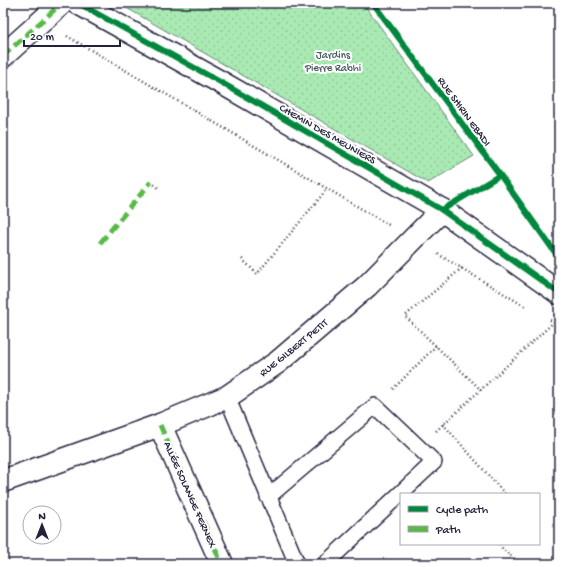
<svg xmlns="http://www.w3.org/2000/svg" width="562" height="567" font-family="'Gochi Hand',sans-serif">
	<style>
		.park { fill: url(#park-dots); stroke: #668677 }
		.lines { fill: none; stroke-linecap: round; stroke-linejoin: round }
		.service-casing { stroke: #22223b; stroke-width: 18 }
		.minor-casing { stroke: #22223b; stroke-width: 25 }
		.path { stroke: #22223b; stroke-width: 2.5; stroke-dasharray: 1 3; stroke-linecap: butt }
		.service { stroke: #fff; stroke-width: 15 }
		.minor { stroke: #fff; stroke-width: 22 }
		.quiet { stroke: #58b947; stroke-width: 5; stroke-dasharray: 10 5; stroke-linecap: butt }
		.cycleway-casing { stroke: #fff; stroke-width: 8 }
		.cycleway { stroke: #00873e; stroke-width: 6 }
		.labels { text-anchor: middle; stroke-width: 4; stroke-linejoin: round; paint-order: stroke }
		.park-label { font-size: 11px; fill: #4a5e5f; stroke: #fff }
		.street-label { font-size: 11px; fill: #22223b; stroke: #fff }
	</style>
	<defs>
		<pattern id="park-dots" width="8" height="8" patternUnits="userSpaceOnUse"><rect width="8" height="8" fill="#a9eab3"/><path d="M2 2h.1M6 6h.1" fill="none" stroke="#91c89b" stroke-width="1.8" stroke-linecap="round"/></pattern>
	</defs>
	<rect width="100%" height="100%" fill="#fff"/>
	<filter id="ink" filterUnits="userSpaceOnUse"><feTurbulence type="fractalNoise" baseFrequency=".025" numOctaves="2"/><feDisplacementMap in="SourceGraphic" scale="8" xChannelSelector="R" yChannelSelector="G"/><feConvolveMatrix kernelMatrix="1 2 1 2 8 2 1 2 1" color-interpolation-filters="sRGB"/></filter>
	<g filter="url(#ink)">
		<!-- park -->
		<polygon class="park" points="118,3 363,3 474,156 428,183"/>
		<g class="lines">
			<!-- service casing -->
			<g class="service-casing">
				<g id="service">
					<polyline points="227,397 297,564"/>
					<polyline points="268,497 375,406 434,462 325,564"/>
				</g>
			</g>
			<!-- minor casing -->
			<g class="minor-casing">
				<g id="minor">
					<polyline points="78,3 222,83 442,210 559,293"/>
					<polyline points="3,56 62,3"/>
					<polyline points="160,425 222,564"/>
					<polyline points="3,481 160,425 227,397 278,362 367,286 442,210"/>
				</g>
			</g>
			<!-- path -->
			<g class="path">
				<polyline points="373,3 500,175 468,194"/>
				<polyline points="67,36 389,225"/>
				<polyline points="500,175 558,256"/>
				<polyline points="151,182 160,189"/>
				<polyline points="438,254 526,307"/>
				<polyline points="242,259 257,274 327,189"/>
				<polyline points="462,268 405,316 481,390"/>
				<polyline points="550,320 559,326"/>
				<polyline points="393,389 436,346"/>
				<polyline points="443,424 505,494"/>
				<polyline points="436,431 553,323"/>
				<polyline points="500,544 503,550 522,564"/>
			</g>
			<!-- service -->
			<use href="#service" class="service"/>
			<!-- minor -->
			<use href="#minor" class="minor"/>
			<!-- quiet -->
			<g class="quiet">
				<polyline points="3,56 62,3"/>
				<polyline points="100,243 151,182"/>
				<polyline points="160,425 222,564"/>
			</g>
			<!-- cycleway casing -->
			<g class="cycleway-casing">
				<g id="cycleway">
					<polyline points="78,3 222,83 442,210 559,293"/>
					<polyline points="373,3 500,175 442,210"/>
					<polyline points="500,175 559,258"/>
				</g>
			</g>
			<!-- cycleway -->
			<use href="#cycleway" class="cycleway"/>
		</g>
	</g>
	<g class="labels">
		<!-- park labels -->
		<g class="park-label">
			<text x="333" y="58">Jardins<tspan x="333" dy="13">Pierre Rabhi</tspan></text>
		</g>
		<!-- street labels -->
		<g class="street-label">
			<text transform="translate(465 111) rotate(54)" y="4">RUE SHIRIN EBADI</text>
			<text transform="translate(328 133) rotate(30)" y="4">CHEMIN DES MEUNIERS</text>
			<text transform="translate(293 347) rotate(-39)" y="4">RUE GILBERT PETIT</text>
			<text transform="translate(191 494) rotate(66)" y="4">ALLÉE SOLANGE FERNEX</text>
		</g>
	</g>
	<!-- margin -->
	<rect width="562" height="567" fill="none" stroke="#fff" stroke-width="16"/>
	<rect x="8" y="8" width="546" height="551" fill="none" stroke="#22223b" stroke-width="1.5" filter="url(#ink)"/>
	<!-- legend -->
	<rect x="400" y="493" width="140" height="52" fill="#ffffff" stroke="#a7a7b1"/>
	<rect x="408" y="506" width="20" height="6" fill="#00873e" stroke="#a7a7b1"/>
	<text x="436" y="513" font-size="12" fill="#22223b">Cycle path</text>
	<rect x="408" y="526" width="20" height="6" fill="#58b947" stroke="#a7a7b1"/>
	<text x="436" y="533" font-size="12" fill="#22223b">Path</text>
	<!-- north arrow -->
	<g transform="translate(42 525)"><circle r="19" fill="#ffffff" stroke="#a7a7b1"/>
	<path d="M0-3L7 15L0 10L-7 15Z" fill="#22223b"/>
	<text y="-6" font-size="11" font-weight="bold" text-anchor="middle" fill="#22223b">N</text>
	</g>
	<!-- scale -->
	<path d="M24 40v6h96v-6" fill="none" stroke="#22223b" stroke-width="2"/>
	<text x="30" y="40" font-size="12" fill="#22223b" stroke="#ffffff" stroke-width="3" paint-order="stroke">20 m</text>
</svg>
